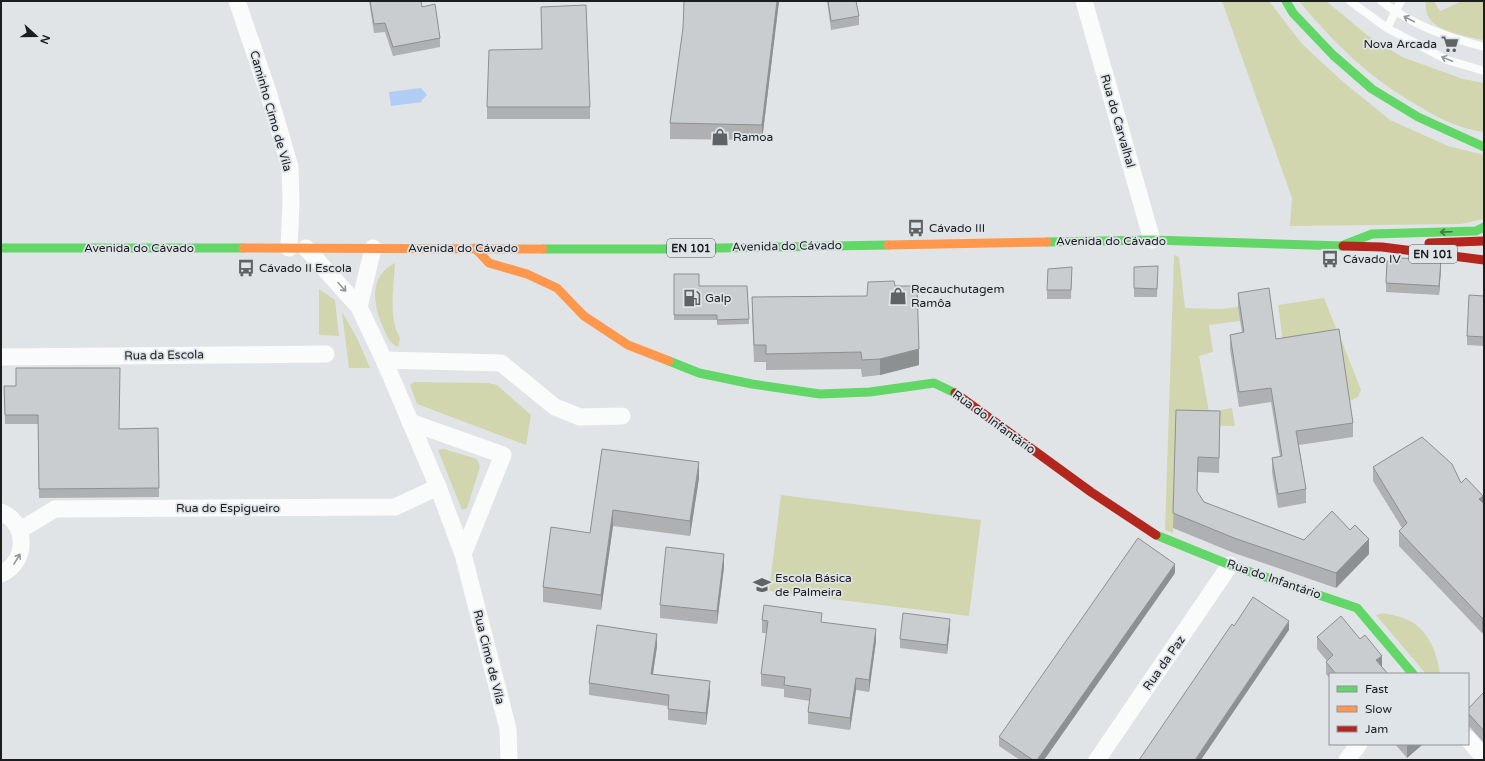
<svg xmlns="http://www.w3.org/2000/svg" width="1485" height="761" font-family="'Varela Round',sans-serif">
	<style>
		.green { fill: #d1d6af }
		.water { fill: #b0cdf6 }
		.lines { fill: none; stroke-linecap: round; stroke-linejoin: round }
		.lane { stroke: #fafbfb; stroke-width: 8 }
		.street { stroke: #fafbfb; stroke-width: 17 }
		.fast { stroke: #63d668; stroke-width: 9 }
		.slow { stroke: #ff974d; stroke-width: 9 }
		.jam { stroke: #b3261e; stroke-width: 9 }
		.wall { fill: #aeb0b2 }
		.shaded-wall { fill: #8d9091 }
		.building { fill: #cacdcf; stroke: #8d9091 }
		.oneway { stroke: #969798 }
		.oneway2 { stroke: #3f7a44 }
		.labels { text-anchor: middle; stroke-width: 3.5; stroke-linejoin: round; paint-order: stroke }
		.shield { fill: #dfe4e9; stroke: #56595c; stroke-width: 1 }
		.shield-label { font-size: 11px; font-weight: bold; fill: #1b1d1f }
		.poi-label { font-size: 12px; fill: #1b1d1f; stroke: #dfe4e9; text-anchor: start }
		.street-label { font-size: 12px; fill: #1b1d1f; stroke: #dfe4e9 }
	</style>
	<rect width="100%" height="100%" fill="#e1e4e7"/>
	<!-- green -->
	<g class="green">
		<polygon points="1222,1 1269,1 1302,44 1342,81 1390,120 1448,146 1484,155 1484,219 1461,224 1290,226 1292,198"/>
		<path d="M 1299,1 L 1326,1 L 1367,35 L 1402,57 L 1463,79 L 1484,83 L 1484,132 C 1459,129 1438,118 1417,105 C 1368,77 1335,44 1299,1 Z"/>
		<path d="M 1425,1 L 1434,1 L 1440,11 L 1462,1 L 1484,1 L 1484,40 C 1469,37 1435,32 1428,16 C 1426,13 1426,5 1425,1 Z"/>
		<polygon points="1174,255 1179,257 1185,308 1220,309 1238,307 1240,321 1209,325 1213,352 1199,356 1209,412 1232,408 1235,426 1176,425 1173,533 1165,530"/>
		<path d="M 395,263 C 394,286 388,318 400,338 L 398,347 C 389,343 386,334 382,325 C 373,302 369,276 395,263 Z"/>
		<polygon points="319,289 335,300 339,336 319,335"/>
		<polygon points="1324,298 1336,328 1332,334 1283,342 1278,305"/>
		<polygon points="342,312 357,338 370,368 349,368"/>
		<polygon points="1341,339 1361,390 1358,397 1348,402 1289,347"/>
		<polygon points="414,382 488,383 497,385 531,415 526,445 417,404 410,385"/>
		<polygon points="444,449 477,459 480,467 467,508 462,510 438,450"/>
		<polygon points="781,495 981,520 969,616 769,591"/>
		<path d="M 1383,613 C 1391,615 1400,616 1408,620 C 1429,630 1437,653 1440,674 L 1426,674 L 1376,615 Z"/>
	</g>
	<!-- water -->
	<polygon class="water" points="421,88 427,95 422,100 422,102 391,106 389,92"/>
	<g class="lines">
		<!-- lane -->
		<g class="lane">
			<polyline points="1350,1 1387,28 1447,60 1484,71"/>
			<path d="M 1381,1 C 1414,26 1444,36 1484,47"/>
			<polyline points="1387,28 1401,1"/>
		</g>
		<!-- street -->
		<g class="street">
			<polyline points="237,1 268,92 290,167 291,203 289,248"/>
			<polyline points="1084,1 1152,240"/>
			<polyline points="306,248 359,307 384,360 438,487 463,554 508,729 509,760"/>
			<polyline points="359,307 373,248"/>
			<polyline points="1,357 326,354"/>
			<polyline points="384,360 501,363 555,407 580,417 622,416"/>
			<polyline points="410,422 503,455 463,554"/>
			<path d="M 1,512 C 28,523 28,562 1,574"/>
			<polyline points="20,530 55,509 395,507 438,487"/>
			<polyline points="1468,739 1484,758"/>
			<polyline points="1097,760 1230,565"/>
			<polyline points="1347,760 1359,744"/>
		</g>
		<!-- fast -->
		<g class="fast">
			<polyline points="1286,1 1293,13 1333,55 1372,89 1418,117 1484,147"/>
			<polyline points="1047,242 1152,240 1343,246"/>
			<polyline points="1341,246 1372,234 1476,231 1484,227"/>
			<polyline points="1,248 243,248"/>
			<polyline points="543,249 658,249 888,245"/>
			<polyline points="669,361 699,373 752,384 820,394 870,392 934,383 955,393"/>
			<polyline points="1156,535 1230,565 1357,608 1413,674"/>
		</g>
		<!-- slow -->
		<g class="slow">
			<polyline points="888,245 1047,242"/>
			<polyline points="243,248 543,249"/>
			<polyline points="475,248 489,263 527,274 557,288 584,316 628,345 669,361"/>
		</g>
		<!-- jam -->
		<g class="jam">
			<polyline points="1429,243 1484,241"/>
			<polyline points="1343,246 1382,247 1484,260"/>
			<polyline points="955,393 1091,492 1156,535"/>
		</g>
	</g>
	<!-- wall -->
	<g class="wall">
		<polygon points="369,1 421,1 422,7 440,38 440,47 393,56 385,32 374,33"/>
		<polygon points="779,1 762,140 670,139 670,123 683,28"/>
		<polygon points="827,1 856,1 859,16 859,25 831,30"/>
		<rect x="487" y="107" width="103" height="12"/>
		<polygon points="1158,266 1157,297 1134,297 1134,267"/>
		<polygon points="1072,267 1071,299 1047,299 1047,290"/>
		<polygon points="1441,269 1439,295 1386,292 1386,283"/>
		<polygon points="674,274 699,286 747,286 749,324 717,325 717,320 674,320"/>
		<polygon points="895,286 919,365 880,375 862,377 861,369 766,370 766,362 754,362 752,313 752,297 867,296"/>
		<polygon points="1238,293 1276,339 1353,423 1353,437 1299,445 1306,489 1306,503 1278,508 1272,472 1272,458 1280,457 1271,402 1239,407 1230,349 1230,335 1242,333 1238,307"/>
		<polygon points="1484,296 1484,346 1467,345 1467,336"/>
		<polygon points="4,386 119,429 158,428 159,497 39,498 38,424 5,424"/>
		<polygon points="1176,410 1220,411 1219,473 1198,472 1197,492 1204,502 1304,540 1369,554 1336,588 1234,553 1173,528"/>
		<polygon points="602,449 699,478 690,536 613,526 601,610 543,602 543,587 590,533"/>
		<polygon points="1373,467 1461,483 1484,504 1484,631 1482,633 1399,546 1399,531 1402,528 1373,481"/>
		<polygon points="724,567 717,624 660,618 660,605"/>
		<polygon points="1175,573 1044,760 1020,760 999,746 999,737"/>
		<polygon points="762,620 822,622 876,641 869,692 856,690 850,730 808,724 808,712 810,701 784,697 784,689 761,686 761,674 767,633 762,633"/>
		<polygon points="950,628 947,654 900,648 900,639"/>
		<polygon points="1317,637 1382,667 1388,674 1330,674 1330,679 1326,674 1326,662 1327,661 1317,649"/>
		<polygon points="657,646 653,674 710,693 706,725 668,720 668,706 589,695 589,683"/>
		<polygon points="1484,692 1484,743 1468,725 1468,709"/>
		<polygon points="1395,744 1423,744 1407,758"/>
	</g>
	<!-- shaded-wall -->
	<g class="shaded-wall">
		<polygon points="777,1 779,1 762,140 762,125"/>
		<polygon points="1441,260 1441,269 1439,295 1439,286"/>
		<polygon points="919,349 919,365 880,375 880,359"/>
		<polygon points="699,462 699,478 690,536 690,521"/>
		<polygon points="1483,496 1483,510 1479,499"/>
		<polygon points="613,510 613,526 601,610 601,595"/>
		<polygon points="1369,539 1369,554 1336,588 1336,573"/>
		<polygon points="724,554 724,567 717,624 717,611"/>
		<polygon points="1175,564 1175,573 1044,760 1037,760"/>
		<polygon points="1484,617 1484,631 1482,633 1482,618"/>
		<polygon points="950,619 950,628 947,654 947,645"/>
		<polygon points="1289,621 1289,630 1201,760 1195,760"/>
		<polygon points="876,629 876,641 869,692 869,680"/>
		<polygon points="657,634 657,646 651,686 651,674"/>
		<polygon points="1382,656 1382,668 1376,660"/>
		<polygon points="856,678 856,690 850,730 850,718"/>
		<polygon points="710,681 710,693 706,725 706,713"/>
		<polygon points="1409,744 1423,744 1407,758 1407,746"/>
	</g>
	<!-- building -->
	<g class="building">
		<polygon points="370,1 421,1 422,7 435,4 440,38 393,47 385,23 374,24"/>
		<polygon points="684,1 777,1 762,125 670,123 683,28"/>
		<polygon points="828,1 856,1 859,16 831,21"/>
		<polygon points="586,5 590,107 487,107 489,50 542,49 541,7"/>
		<polygon points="1400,258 1441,260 1439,286 1386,283 1387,261 1400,262"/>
		<polygon points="1158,266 1157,289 1134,288 1134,267"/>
		<polygon points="1072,267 1071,290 1047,290 1048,269"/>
		<polygon points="674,274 699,274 699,286 747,286 749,319 717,320 717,315 674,315"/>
		<polygon points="894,281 895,286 917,286 919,349 880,359 862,360 861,352 766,354 766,345 754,345 752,297 867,296 868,282"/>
		<polygon points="1269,288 1276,339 1339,329 1353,423 1296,431 1306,489 1278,494 1272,458 1282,456 1271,388 1239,392 1230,335 1244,332 1238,293"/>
		<polygon points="1469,295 1484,296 1484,337 1467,336"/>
		<polygon points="16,368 120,368 119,429 158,428 159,488 39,489 38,415 5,415 4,386 16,386"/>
		<polygon points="1176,410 1220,411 1219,458 1198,457 1197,491 1204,502 1304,540 1332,511 1350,530 1355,525 1369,539 1336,573 1234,538 1173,513"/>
		<polygon points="1422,437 1452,464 1461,483 1466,478 1483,496 1479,499 1484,504 1484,617 1482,618 1399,531 1407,523 1373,467"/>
		<polygon points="602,449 699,462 690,521 613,510 601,595 543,587 551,527 590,533"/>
		<polygon points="1138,538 1175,564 1037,760 1033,760 999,737"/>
		<polygon points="666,547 724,554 717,611 660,605"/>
		<polygon points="1253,597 1289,621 1195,760 1139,760 1232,624 1234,626"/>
		<polygon points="764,605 822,613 821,622 876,629 869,680 856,678 850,718 808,712 811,689 784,685 785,677 761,674 768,621 762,620"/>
		<polygon points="903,613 950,619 947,645 900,639"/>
		<polygon points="1341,616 1360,639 1365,635 1382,656 1376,660 1388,674 1336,674 1326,662 1333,655 1317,637"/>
		<polygon points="597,625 657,634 651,674 710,681 706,713 668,709 669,695 589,683"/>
		<polygon points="1484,692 1484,731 1468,713 1468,709"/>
	</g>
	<!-- one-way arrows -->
	<defs><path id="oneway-shaft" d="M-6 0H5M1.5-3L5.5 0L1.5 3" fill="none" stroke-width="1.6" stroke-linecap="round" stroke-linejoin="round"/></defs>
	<g class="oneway">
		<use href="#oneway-shaft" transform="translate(1409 19) rotate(-152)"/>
		<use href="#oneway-shaft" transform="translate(1447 59) rotate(-158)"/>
		<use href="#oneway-shaft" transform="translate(342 287) rotate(48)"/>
		<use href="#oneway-shaft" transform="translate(17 559) rotate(-59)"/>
	</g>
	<use class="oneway2" href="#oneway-shaft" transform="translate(1446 232) rotate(178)"/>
	<!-- icons -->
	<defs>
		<g id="supermarket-bare" transform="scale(1.38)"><path d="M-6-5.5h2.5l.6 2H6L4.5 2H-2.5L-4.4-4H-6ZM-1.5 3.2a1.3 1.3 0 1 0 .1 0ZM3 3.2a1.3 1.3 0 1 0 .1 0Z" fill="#606365" stroke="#dfe4e9" stroke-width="2.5" paint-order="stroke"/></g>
		<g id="shop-bare" transform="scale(1.38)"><path d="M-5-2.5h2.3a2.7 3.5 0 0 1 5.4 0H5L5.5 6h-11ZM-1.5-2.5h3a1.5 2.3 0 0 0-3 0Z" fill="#606365" stroke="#dfe4e9" stroke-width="2.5" paint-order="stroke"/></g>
		<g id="bus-bare" transform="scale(1.38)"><path d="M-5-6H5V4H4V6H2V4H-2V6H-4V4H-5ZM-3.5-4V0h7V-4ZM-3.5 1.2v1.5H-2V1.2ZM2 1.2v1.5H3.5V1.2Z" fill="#606365" stroke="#dfe4e9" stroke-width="2.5" paint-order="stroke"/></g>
		<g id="fuel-bare" transform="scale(1.38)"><path d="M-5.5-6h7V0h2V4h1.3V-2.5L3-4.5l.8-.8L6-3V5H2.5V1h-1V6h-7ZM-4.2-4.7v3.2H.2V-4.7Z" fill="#606365" stroke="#dfe4e9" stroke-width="2.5" paint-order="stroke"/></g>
		<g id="school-bare" transform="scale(1.38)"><path d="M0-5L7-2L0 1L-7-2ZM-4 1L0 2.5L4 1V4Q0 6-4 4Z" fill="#606365" stroke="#dfe4e9" stroke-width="2.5" paint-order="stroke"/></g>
	</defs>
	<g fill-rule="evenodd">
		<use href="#supermarket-bare" x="1450" y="44"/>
		<use href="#shop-bare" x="720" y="137"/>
		<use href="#bus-bare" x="916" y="228"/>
		<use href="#bus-bare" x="1330" y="259"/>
		<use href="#bus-bare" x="246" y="268"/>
		<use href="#shop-bare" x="898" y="296"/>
		<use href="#fuel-bare" x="692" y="298"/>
		<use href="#school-bare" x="762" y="585"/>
	</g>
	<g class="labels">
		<!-- shield labels -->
		<g class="shield">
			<rect x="667" y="239" width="48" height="18" rx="3"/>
			<rect x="1409" y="245" width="48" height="18" rx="3"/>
		</g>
		<g class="shield-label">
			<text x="691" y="252">EN 101</text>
			<text x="1433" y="258">EN 101</text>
		</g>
		<!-- poi labels -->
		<g class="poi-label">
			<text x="1437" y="48" text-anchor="end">Nova Arcada</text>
			<text x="733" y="141">Ramoa</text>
			<text x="929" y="232">Cávado III</text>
			<text x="1343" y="263">Cávado IV</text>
			<text x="259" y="272">Cávado II Escola</text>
			<text x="911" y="293">Recauchutagem<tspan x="911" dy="14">Ramôa</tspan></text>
			<text x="705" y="302">Galp</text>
			<text x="775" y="582">Escola Básica<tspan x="775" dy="14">de Palmeira</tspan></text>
		</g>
		<!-- street labels -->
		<g class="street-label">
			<text transform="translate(271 111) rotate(74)" y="4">Caminho Cimo de Vila</text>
			<text transform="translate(1118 121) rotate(74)" y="4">Rua do Carvalhal</text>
			<text x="1111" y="245">Avenida do Cávado</text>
			<text transform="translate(787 246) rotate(-1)" y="4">Avenida do Cávado</text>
			<text x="139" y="252">Avenida do Cávado</text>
			<text x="463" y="252">Avenida do Cávado</text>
			<text transform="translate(164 355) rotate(-1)" y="4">Rua da Escola</text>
			<text transform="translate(994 422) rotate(36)" y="4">Rua do Infantário</text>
			<text x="228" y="512">Rua do Espigueiro</text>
			<text transform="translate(1274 579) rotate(19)" y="4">Rua do Infantário</text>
			<text transform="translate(489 657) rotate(76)" y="4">Rua Cimo de Vila</text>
			<text transform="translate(1164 663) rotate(-55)" y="4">Rua da Paz</text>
		</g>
	</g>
	<!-- border -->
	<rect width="1485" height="761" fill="none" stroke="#1b1d1f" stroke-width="4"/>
	<!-- legend -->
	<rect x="1329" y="673" width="140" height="72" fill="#dfe4e9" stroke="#919498"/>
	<rect x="1337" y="686" width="20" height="6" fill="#63d668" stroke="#919498"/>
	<text x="1365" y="693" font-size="12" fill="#1b1d1f">Fast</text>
	<rect x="1337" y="706" width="20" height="6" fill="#ff974d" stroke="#919498"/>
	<text x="1365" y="713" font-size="12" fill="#1b1d1f">Slow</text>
	<rect x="1337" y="726" width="20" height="6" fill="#b3261e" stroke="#919498"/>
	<text x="1365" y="733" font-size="12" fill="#1b1d1f">Jam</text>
	<!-- north arrow -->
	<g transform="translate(36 36) rotate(111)" stroke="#dfe4e9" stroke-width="3" paint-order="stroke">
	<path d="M0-3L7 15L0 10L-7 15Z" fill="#1b1d1f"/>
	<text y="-6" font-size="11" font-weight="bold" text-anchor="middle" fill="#1b1d1f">N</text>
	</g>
</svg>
